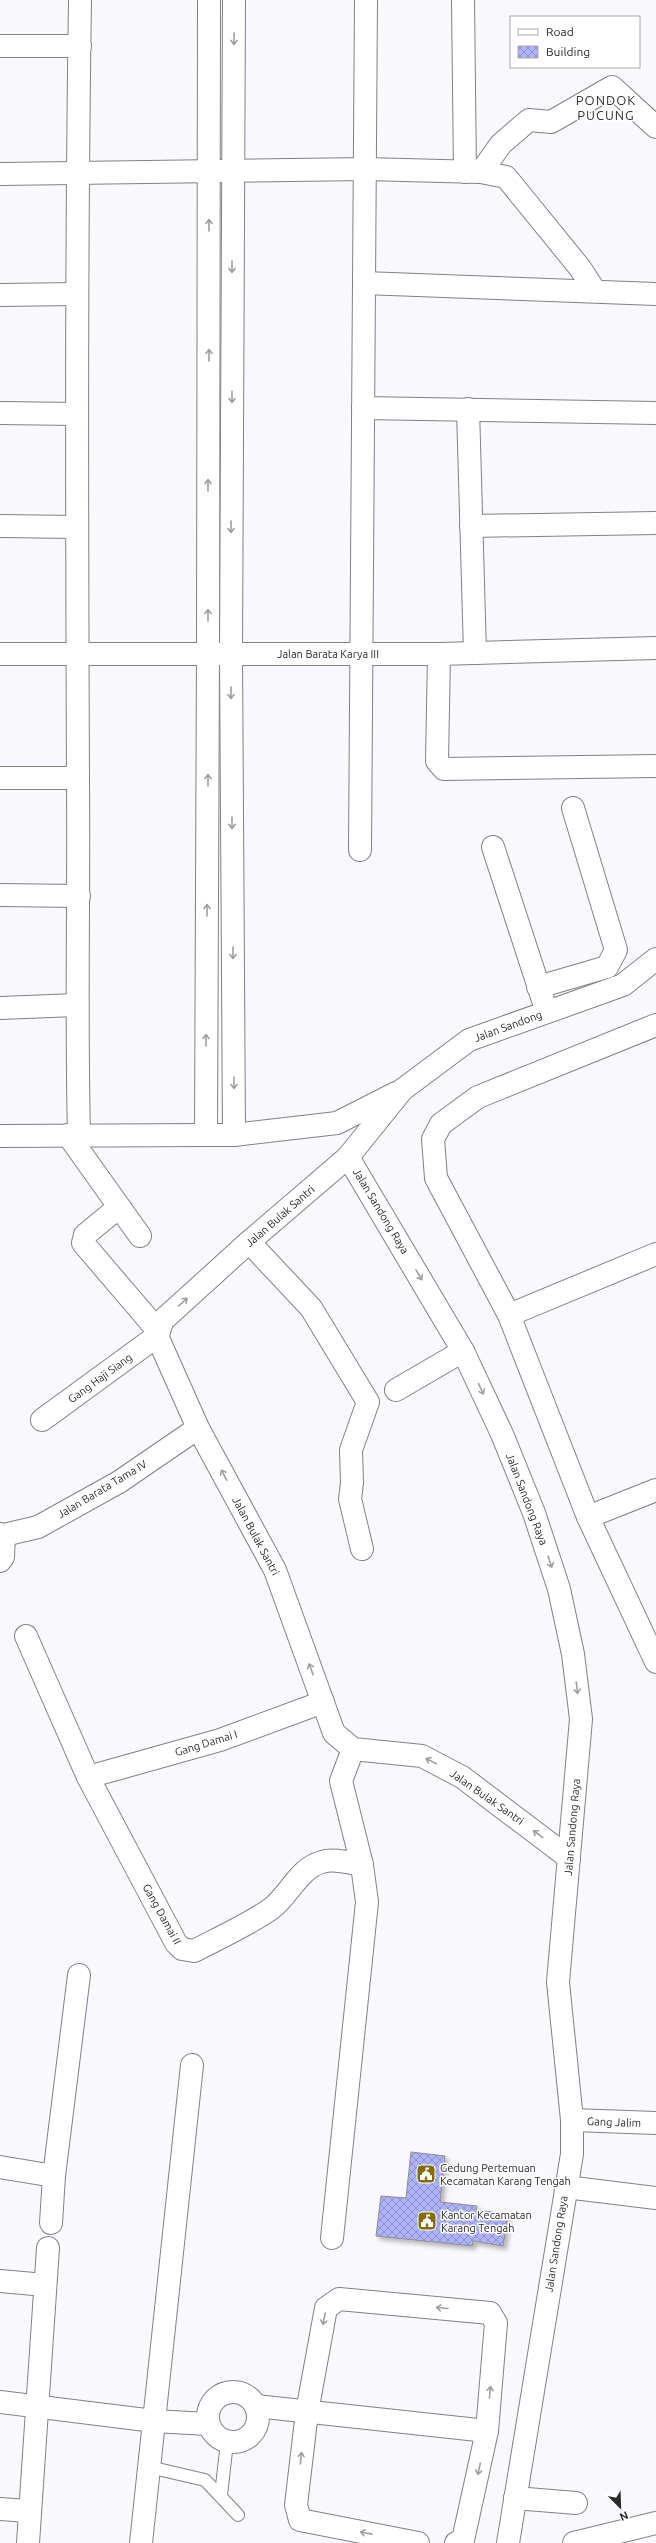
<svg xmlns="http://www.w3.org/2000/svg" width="656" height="2543" font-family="Ubuntu,sans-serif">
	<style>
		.building { fill: url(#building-cross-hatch); stroke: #8c8c90; filter: url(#shadow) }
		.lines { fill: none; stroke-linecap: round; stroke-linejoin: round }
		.service-casing { stroke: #818185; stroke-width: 14 }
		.minor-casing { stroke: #818185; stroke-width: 24 }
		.tertiary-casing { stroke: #818185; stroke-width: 24 }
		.service { stroke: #fff; stroke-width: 12 }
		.minor { stroke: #fff; stroke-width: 22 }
		.tertiary { stroke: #fff; stroke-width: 22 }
		.oneway { stroke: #9f9f9f }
		.labels { text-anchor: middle; stroke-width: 3; stroke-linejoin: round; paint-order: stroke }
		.street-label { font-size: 11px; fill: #29292a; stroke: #fff }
		.poi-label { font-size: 11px; fill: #29292a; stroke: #fff; text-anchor: start }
		.quarter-label { font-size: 13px; letter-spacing: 1px; fill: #2f2f32; stroke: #fff }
	</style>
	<defs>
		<pattern id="building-cross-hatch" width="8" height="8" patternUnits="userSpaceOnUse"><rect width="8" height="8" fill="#aeb2f6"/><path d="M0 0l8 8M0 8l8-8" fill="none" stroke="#8e91c7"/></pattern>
		<filter id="shadow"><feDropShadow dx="3.5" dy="3.5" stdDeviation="2" flood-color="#0004"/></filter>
	</defs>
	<rect width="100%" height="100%" fill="#f9f9fd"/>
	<!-- building -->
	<polygon class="building" points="411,2152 445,2156 440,2202 477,2206 476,2210 508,2214 503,2246 473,2241 472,2246 376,2236 381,2196 406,2198"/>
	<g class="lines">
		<!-- service casing -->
		<g class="service-casing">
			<g id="service">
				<polyline points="149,2467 205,2480 238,2515"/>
				<polyline points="221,2495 227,2442"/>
			</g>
		</g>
		<!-- minor casing -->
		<g class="minor-casing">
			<g id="minor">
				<polyline points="234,0 231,654 439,654 656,648"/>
				<polyline points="463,0 465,172"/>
				<polyline points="0,46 80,46"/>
				<polyline points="481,172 501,144 529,120 551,122 612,87 656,127"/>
				<polyline points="0,174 365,169 481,172 506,177 580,268 595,291"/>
				<polyline points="364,283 656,294"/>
				<polyline points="0,295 76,294"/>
				<polyline points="363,408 656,413"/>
				<polyline points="468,409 475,653"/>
				<polyline points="0,413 76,414"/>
				<polyline points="0,526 77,527"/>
				<polyline points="471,526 656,523"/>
				<polyline points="208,654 209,0"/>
				<polyline points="439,654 437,761 444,769 656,766"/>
				<polyline points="0,778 78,778"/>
				<polyline points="493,847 543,1000"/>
				<polyline points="360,850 366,0"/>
				<polyline points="0,895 79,896"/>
				<polyline points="538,987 607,967 616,950 573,808"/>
				<polyline points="0,1008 76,1005"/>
				<polyline points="656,1025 478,1097 441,1124 433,1139 436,1178 509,1315 588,1517 656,1662"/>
				<polyline points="68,1135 140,1236"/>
				<polyline points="0,1136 206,1135"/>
				<path d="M 79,1136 C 76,1018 79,900 78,782 C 77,521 76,261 80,0"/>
				<polyline points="119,1207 85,1235 83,1243 159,1332"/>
				<polyline points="249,1242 311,1308 368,1402 351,1450 352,1483 350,1499 362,1549"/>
				<polyline points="509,1315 656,1254"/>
				<polyline points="396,1390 463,1351"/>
				<polyline points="42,1420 157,1336"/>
				<polyline points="588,1517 656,1490"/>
				<polyline points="0,1534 4,1535 38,1527 119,1482 198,1428"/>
				<polyline points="0,1561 3,1557 4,1535"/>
				<path d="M 26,1636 L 88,1777 L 176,1943 L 182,1949 L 194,1951 C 217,1939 252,1923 272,1908 C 290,1894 299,1868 322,1862 C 333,1858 350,1863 362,1865"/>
				<polyline points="88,1777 220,1740 323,1702"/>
				<polyline points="572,2120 656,2123"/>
				<polyline points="0,2167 54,2176"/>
				<polyline points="566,2187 656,2198"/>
				<polyline points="51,2223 54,2176 79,1975"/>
				<polyline points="332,2238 367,1902 362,1865 341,1781 353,1749"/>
				<polyline points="0,2281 45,2285"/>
				<circle cx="233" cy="2417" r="25"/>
				<polyline points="0,2402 154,2421 208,2424"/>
				<polyline points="256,2406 487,2431"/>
				<polyline points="515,2498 576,2503"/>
				<polyline points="0,2509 28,2511"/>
				<polyline points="28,2543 48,2248"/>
				<polyline points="141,2543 192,2065"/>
				<polyline points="418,2543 300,2520 296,2505 307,2412 326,2308 339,2299 490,2313 496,2323 487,2431 463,2540 456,2543"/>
				<polyline points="574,2543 656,2523"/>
			</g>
		</g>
		<!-- tertiary casing -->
		<g class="tertiary-casing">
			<g id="tertiary">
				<polyline points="0,654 231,654 234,1135"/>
				<polyline points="208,654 206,1135 234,1135 337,1123 396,1093"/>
				<polyline points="348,1157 463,1351 502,1434 534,1513 559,1589 573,1654 581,1719 558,1982 572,2120 572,2154 508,2543"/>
				<polyline points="569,1858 462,1777 422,1756 353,1749 334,1733 275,1570 198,1428 157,1336 163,1320 249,1242 348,1157 402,1090 469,1040 623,985 656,959"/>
			</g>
		</g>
		<!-- service -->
		<use href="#service" class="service"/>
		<!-- minor -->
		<use href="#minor" class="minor"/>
		<!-- tertiary -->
		<use href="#tertiary" class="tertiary"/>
	</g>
	<!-- one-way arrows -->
	<defs><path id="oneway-shaft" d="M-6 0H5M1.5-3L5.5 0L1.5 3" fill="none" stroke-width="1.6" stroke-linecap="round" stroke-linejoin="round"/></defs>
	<g class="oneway">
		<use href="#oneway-shaft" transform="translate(234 39) rotate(91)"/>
		<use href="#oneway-shaft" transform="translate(209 225) rotate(-90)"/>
		<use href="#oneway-shaft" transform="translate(232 267) rotate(90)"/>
		<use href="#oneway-shaft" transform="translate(209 355) rotate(-90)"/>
		<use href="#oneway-shaft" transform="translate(232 397) rotate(90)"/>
		<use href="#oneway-shaft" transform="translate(208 485) rotate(-90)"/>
		<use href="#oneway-shaft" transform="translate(231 527) rotate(90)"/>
		<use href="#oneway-shaft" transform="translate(208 615) rotate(-90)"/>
		<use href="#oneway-shaft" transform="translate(231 693) rotate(90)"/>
		<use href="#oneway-shaft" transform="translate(208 780) rotate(-90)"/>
		<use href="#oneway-shaft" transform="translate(232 823) rotate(90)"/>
		<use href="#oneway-shaft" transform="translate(207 910) rotate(-90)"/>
		<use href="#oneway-shaft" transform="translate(233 953) rotate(90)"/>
		<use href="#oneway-shaft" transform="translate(206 1040) rotate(-90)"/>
		<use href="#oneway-shaft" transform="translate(234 1083) rotate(90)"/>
		<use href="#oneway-shaft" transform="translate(419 1275) rotate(59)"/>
		<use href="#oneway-shaft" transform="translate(183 1302) rotate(-42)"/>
		<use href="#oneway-shaft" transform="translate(481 1389) rotate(65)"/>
		<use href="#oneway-shaft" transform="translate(224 1475) rotate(-118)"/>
		<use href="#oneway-shaft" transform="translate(550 1562) rotate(72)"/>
		<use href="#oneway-shaft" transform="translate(311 1669) rotate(-110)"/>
		<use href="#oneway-shaft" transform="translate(577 1688) rotate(83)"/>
		<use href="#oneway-shaft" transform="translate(431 1761) rotate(-152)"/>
		<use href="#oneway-shaft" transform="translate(538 1834) rotate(-143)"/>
		<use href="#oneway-shaft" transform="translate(442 2308) rotate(-175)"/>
		<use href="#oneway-shaft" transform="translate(324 2319) rotate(101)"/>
		<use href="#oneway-shaft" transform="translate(490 2392) rotate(-85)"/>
		<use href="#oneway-shaft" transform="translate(301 2458) rotate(-84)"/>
		<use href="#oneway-shaft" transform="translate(479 2469) rotate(102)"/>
		<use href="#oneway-shaft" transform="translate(366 2533) rotate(-169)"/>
	</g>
	<!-- icons -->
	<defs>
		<g id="civic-square" transform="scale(1)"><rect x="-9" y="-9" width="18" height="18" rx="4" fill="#866d0c" stroke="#fff"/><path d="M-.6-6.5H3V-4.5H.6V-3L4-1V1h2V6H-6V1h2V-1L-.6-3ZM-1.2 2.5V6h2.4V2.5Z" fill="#fff"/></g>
	</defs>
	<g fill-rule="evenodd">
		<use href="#civic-square" x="426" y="2174"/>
		<use href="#civic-square" x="427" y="2221"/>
	</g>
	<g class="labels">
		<!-- street labels -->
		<g class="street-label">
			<text x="328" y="658">Jalan Barata Karya III</text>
			<text transform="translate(508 1026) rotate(-20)" y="4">Jalan Sandong</text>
			<text transform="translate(381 1211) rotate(59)" y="4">Jalan Sandong Raya</text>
			<text transform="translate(280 1216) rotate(-41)" y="4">Jalan Bulak Santri</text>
			<text transform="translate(100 1378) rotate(-36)" y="4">Gang Haji Siang</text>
			<text transform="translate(102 1489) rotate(-31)" y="4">Jalan Barata Tama IV</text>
			<text transform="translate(527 1499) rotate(69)" y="4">Jalan Sandong Raya</text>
			<text transform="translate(256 1536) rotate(62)" y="4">Jalan Bulak Santri</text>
			<text transform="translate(206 1743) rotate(-17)" y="4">Gang Damai I</text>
			<text transform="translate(487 1797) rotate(35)" y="4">Jalan Bulak Santri</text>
			<text transform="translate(572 1827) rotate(-85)" y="4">Jalan Sandong Raya</text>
			<text transform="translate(162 1914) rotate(61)" y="4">Gang Damai II</text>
			<text transform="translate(614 2122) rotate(2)" y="4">Gang Jalim</text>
			<text transform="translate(556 2244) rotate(-81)" y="4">Jalan Sandong Raya</text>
		</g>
		<!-- poi labels -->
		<g class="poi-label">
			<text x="440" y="2172">Gedung Pertemuan<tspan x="440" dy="13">Kecamatan Karang Tengah</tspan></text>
			<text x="441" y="2219">Kantor Kecamatan<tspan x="441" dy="13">Karang Tengah</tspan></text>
		</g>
		<!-- quarter labels -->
		<g class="quarter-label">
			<text x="606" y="105">PONDOK<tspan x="606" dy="15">PUCUNG</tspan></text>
		</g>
	</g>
	<!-- legend -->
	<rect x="510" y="16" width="130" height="52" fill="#ffffff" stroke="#a9a9aa"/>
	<rect x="518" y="29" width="20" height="6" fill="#ffffff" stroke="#a9a9aa"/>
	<text x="546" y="36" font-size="12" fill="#29292a">Road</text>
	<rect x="518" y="46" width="20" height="12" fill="url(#building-cross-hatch)" stroke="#a9a9aa"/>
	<text x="546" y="56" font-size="12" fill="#29292a">Building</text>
	<!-- north arrow -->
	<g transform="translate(620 2507) rotate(157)" stroke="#ffffff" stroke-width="3" paint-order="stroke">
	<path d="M0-3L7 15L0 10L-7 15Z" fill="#29292a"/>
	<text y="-6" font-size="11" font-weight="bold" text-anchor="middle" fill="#29292a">N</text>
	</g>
</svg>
